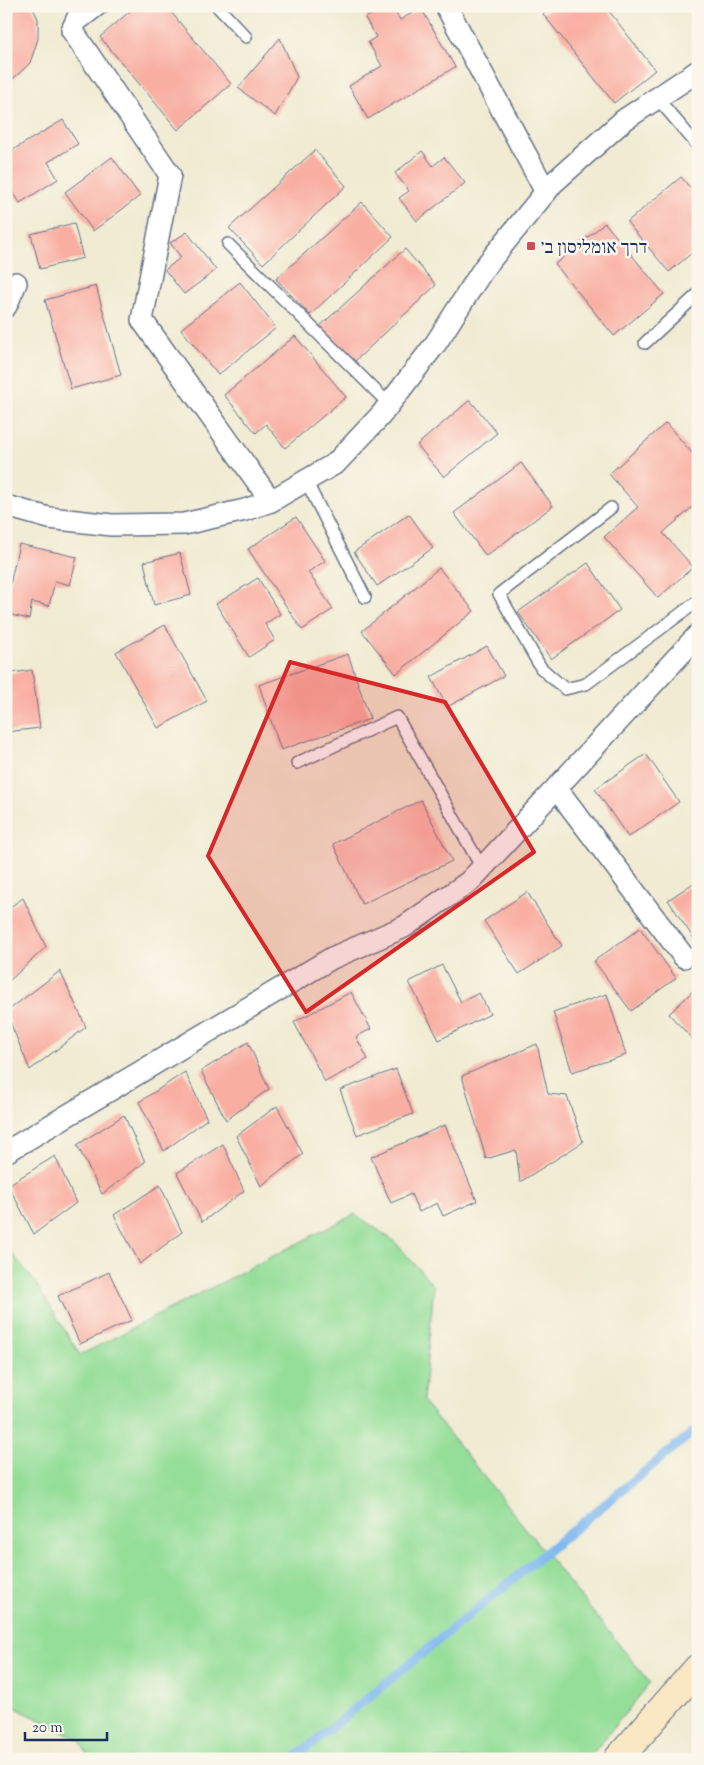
<svg xmlns="http://www.w3.org/2000/svg" width="704" height="1765" font-family="'Sorts Mill Goudy','Frank Ruhl Libre',serif">
	<style>
		.green { fill: #95de99; stroke: #58867c }
		.lines { fill: none; stroke-linecap: round; stroke-linejoin: round }
		.stream { stroke: #7eb7ef; stroke-width: 9 }
		.building { fill: #f9aea2 }
		.lane-casing { stroke: #667187; stroke-width: 14 }
		.street-casing { stroke: #667187; stroke-width: 24 }
		.secondary-casing { stroke: #667187; stroke-width: 30 }
		.lane { stroke: #fff; stroke-width: 11 }
		.street { stroke: #fff; stroke-width: 21 }
		.secondary { stroke: #fae7c3; stroke-width: 28 }
		.marked { fill: #d62828; fill-opacity: 0.2; stroke: #d62828; stroke-width: 4; stroke-linejoin: round }
		.poi-dot { fill: #d1495b; stroke: #fbf7ec; stroke-width: 2 }
		.labels { text-anchor: middle; stroke-width: 5; stroke-linejoin: round; paint-order: stroke }
		.poi-label { font-size: 19px; fill: #1b2f5e; stroke: #fbf7ec; text-anchor: start }
	</style>
	<rect width="100%" height="100%" fill="#fbf7ec"/>
	<filter id="ink" filterUnits="userSpaceOnUse"><feTurbulence type="fractalNoise" baseFrequency=".02" numOctaves="2"/><feDisplacementMap in="SourceGraphic" scale="10" xChannelSelector="R" yChannelSelector="G"/><feConvolveMatrix kernelMatrix="1 2 1 2 8 2 1 2 1" color-interpolation-filters="sRGB"/></filter>
	<filter id="wash" filterUnits="userSpaceOnUse"><feTurbulence type="fractalNoise" baseFrequency=".0096" numOctaves="4" result="noise"/><feDisplacementMap in="SourceGraphic" scale="20" xChannelSelector="R" yChannelSelector="G"/><feGaussianBlur stdDeviation="1.12" result="paint"/><feColorMatrix in="noise" values="0 0 0 0 0 0 0 0 0 0 0 0 0 0 0 0 0 1.4 0 .05"/><feComposite in="paint" operator="in"/></filter>
	<g filter="url(#wash)">
		<rect width="100%" height="100%" fill="#f0ebd2"/>
		<!-- green -->
		<polygon class="green" points="355,1214 394,1241 434,1286 423,1401 650,1683 588,1759 89,1759 80,1740 6,1703 6,1246 35,1282 80,1355"/>
		<g class="lines">
			<!-- stream -->
			<polyline class="stream" points="293,1759 698,1428"/>
		</g>
		<g id="blocks">
			<!-- building -->
			<g class="building">
				<polygon points="6,6 32,6 38,19 38,39 30,63 13,79 6,82"/>
				<polygon points="136,6 166,6 231,84 178,130 100,37"/>
				<polygon points="385,6 392,6 400,20 421,8 455,67 368,119 349,86 382,66 368,42 376,37 365,18"/>
				<polygon points="552,6 605,6 655,70 614,103 543,14"/>
				<polygon points="280,38 297,77 275,116 238,88"/>
				<polygon points="63,120 78,144 48,162 58,179 20,203 6,181 6,154"/>
				<polygon points="315,150 346,186 263,264 229,228"/>
				<polygon points="422,151 433,166 444,157 465,183 417,221 399,198 409,191 395,173"/>
				<polygon points="112,157 140,196 93,231 65,192"/>
				<polygon points="681,177 698,197 698,248 669,272 627,222"/>
				<polygon points="362,202 393,237 310,315 276,279"/>
				<polygon points="74,223 83,258 40,269 31,234"/>
				<polygon points="605,223 664,294 614,336 555,264"/>
				<polygon points="187,232 216,270 184,294 165,270 181,257 170,243"/>
				<polygon points="405,249 436,285 353,363 319,327"/>
				<polygon points="240,282 276,328 218,375 181,329"/>
				<polygon points="96,286 121,375 71,389 45,300"/>
				<polygon points="295,336 346,397 285,448 266,424 256,433 224,395"/>
				<polygon points="470,400 497,433 444,477 417,445"/>
				<polygon points="666,423 698,460 698,502 663,533 693,567 658,598 604,537 638,507 609,474"/>
				<polygon points="521,463 553,506 486,556 454,513"/>
				<polygon points="409,514 433,548 377,586 354,552"/>
				<polygon points="296,517 325,561 308,572 333,609 302,630 248,549"/>
				<polygon points="19,544 77,557 70,585 55,581 49,606 32,602 29,619 6,614 6,603"/>
				<polygon points="180,553 191,595 154,605 144,562"/>
				<polygon points="588,563 620,610 551,659 518,612"/>
				<polygon points="439,568 474,611 396,674 362,631"/>
				<polygon points="258,578 280,614 265,624 275,640 249,657 216,604"/>
				<polygon points="165,625 207,701 158,728 116,652"/>
				<polygon points="487,646 504,676 447,707 431,677"/>
				<polygon points="348,654 370,719 281,750 259,685"/>
				<polygon points="32,670 40,728 6,732 6,674"/>
				<polygon points="646,754 679,802 628,837 595,789"/>
				<polygon points="421,800 452,861 362,904 333,844"/>
				<polygon points="698,880 698,945 668,900"/>
				<polygon points="527,892 562,946 519,974 484,921"/>
				<polygon points="23,898 46,947 8,982 6,977 6,910"/>
				<polygon points="640,928 676,978 631,1011 594,961"/>
				<polygon points="442,965 461,1002 479,993 490,1014 439,1040 409,982"/>
				<polygon points="60,971 86,1027 30,1070 6,1012"/>
				<polygon points="698,986 698,1045 669,1014"/>
				<polygon points="351,992 371,1029 356,1037 368,1059 325,1082 294,1022"/>
				<polygon points="607,994 626,1055 572,1072 553,1012"/>
				<polygon points="248,1042 269,1089 226,1120 201,1071"/>
				<polygon points="537,1044 548,1094 567,1096 583,1142 520,1182 516,1150 486,1159 462,1076"/>
				<polygon points="396,1069 413,1114 357,1135 340,1090"/>
				<polygon points="185,1072 207,1119 164,1151 139,1102"/>
				<polygon points="277,1106 303,1154 261,1186 236,1136"/>
				<polygon points="124,1115 145,1162 102,1194 77,1145"/>
				<polygon points="445,1125 477,1201 443,1216 437,1203 419,1212 411,1194 391,1203 371,1157"/>
				<polygon points="223,1144 244,1191 202,1222 177,1173"/>
				<polygon points="55,1156 76,1203 34,1234 8,1185"/>
				<polygon points="160,1185 182,1232 140,1264 114,1215"/>
				<polygon points="109,1272 132,1320 80,1344 58,1296"/>
			</g>
		</g>
	</g>
	<g filter="url(#ink)">
		<use href="#blocks" fill-opacity="0" stroke="#667187" stroke-width="1"/>
		<g class="lines">
			<!-- lane casing -->
			<g class="lane-casing">
				<g id="lane">
					<polyline points="217,6 246,37"/>
					<polyline points="78,26 104,6"/>
					<polyline points="657,98 698,146"/>
					<polyline points="228,244 389,404"/>
					<polyline points="645,343 698,294"/>
					<polyline points="306,481 365,597"/>
					<polyline points="611,508 499,594 541,668 565,689 586,684 698,601"/>
					<polyline points="297,763 397,717 482,868"/>
				</g>
			</g>
			<!-- street casing -->
			<g class="street-casing">
				<g id="street">
					<polyline points="83,6 72,30 170,175 142,320 271,501"/>
					<polyline points="446,6 546,192"/>
					<polyline points="6,306 16,283"/>
					<polyline points="6,506 49,518 112,525 184,524 245,510 271,501 336,463 381,415 436,343 484,268 553,183 624,120 698,71"/>
					<polyline points="557,789 684,957"/>
					<polyline points="6,1152 332,958 404,927 470,881 698,635"/>
				</g>
			</g>
			<!-- secondary casing -->
			<g class="secondary-casing">
				<polyline id="secondary" points="618,1759 698,1668"/>
			</g>
			<!-- lane -->
			<use href="#lane" class="lane"/>
			<!-- street -->
			<use href="#street" class="street"/>
			<!-- secondary -->
			<use href="#secondary" class="secondary"/>
		</g>
	</g>
	<!-- marked area -->
	<path class="marked" d="M 290,662 L 445,702 L 534,852 L 306,1012 L 208,856 Z"/>
	<!-- markers -->
	<rect class="poi-dot" x="526" y="241" width="10" height="10" rx="2.5"/>
	<g class="labels">
		<!-- poi labels -->
		<g class="poi-label">
			<text x="541" y="253">דרך אומליסון ב׳</text>
		</g>
	</g>
	<!-- margin -->
	<rect width="704" height="1765" fill="none" stroke="#fbf7ec" stroke-width="25"/>
	<!-- scale -->
	<path d="M25 1732v8h82v-8" fill="none" stroke="#1b2f5e" stroke-width="2.5"/>
	<text x="32" y="1732" font-size="15" fill="#1b2f5e" stroke="#fbf7ec" stroke-width="4" paint-order="stroke">20 m</text>
</svg>
